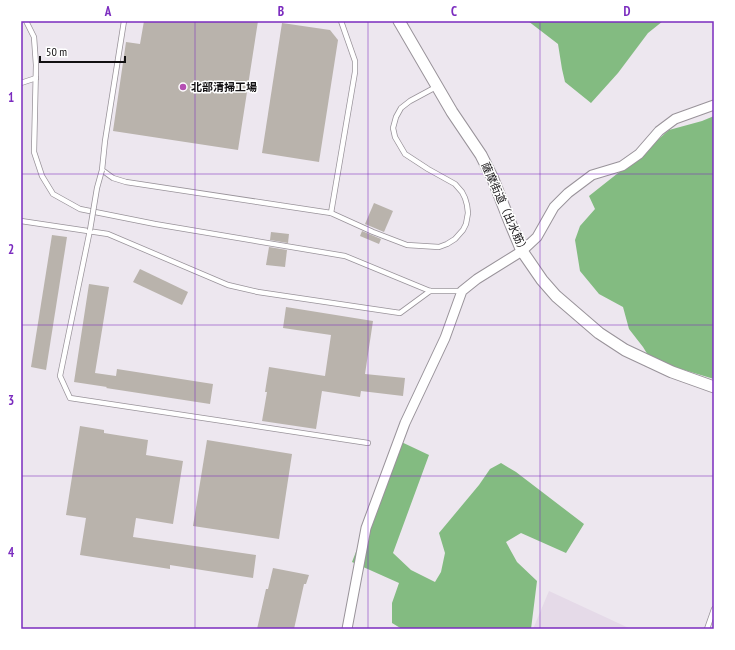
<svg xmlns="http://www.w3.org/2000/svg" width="735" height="650" font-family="'PT Sans Narrow','Noto Sans JP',sans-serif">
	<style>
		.built { fill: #e5dae8 }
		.forest { fill: #83bb81 }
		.building { fill: #b9b3ac }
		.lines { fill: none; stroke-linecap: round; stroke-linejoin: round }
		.service-casing { stroke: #99939a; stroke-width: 6 }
		.minor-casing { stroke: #99939a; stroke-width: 11 }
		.tertiary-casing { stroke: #99939a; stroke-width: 13 }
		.service { stroke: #fff; stroke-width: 4.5 }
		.minor { stroke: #fff; stroke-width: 9 }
		.tertiary { stroke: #fff; stroke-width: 11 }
		.service-bridge-casing { stroke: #99939a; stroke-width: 6; stroke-linecap: butt }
		.service-bridge { stroke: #fff; stroke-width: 4.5 }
		.grid { fill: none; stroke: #7b2cbf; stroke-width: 1; stroke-opacity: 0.55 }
		.poi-dot { fill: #b54fb3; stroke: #fff; stroke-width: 1.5 }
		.labels { text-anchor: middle; stroke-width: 3; stroke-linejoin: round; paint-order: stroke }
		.poi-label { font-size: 11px; font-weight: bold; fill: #121012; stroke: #fff; text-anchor: start }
		.street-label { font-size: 11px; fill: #121012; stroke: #fff }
		.neatline { fill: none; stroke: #7b2cbf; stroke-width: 1.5 }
		.grid-label { font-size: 13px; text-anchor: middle; font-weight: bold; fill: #7b2cbf }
	</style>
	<rect width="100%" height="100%" fill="#ede7ef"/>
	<!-- built -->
	<polygon class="built" points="549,591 631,629 533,629"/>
	<!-- forest -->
	<g class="forest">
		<polygon points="528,21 663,21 648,33 618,73 591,103 565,82 562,69 558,44"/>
		<polygon points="714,116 714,379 651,360 643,347 629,329 623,307 599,294 580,271 575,240 580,226 595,209 589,196 637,158 669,130 702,121"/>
		<polygon points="395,439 429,455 393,553 411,570 435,582 441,572 445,553 439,533 479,485 490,469 501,463 516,472 584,524 566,553 521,533 506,542 517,562 537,581 531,629 402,629 392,623 392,603 399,583 352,562 379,493"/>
	</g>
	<!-- building -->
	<g class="building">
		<polygon points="144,21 258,21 238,150 113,131 126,42 140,44"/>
		<polygon points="282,23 330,30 338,40 319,162 262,153"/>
		<polygon points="374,203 393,211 384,232 365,224"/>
		<polygon points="362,231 381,239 379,244 360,236"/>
		<polygon points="271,232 289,234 288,243 270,240"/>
		<polygon points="52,235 67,237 46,370 31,367"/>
		<polygon points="269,247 287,250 285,267 266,265"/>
		<polygon points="140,269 188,292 182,305 133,282"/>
		<polygon points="89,284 109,287 95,373 116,376 117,369 213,384 210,404 106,388 107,387 74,382"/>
		<polygon points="286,307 373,321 365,374 405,378 403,396 361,391 360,397 322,391 316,429 262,421 267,392 265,392 269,367 325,376 331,335 283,328"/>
		<polygon points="80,426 104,430 104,433 148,440 146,455 183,461 173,524 136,518 133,537 256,555 253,578 170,565 170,569 80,555 86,518 66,515"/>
		<polygon points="207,440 292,454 279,539 193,526"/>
		<polygon points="273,568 309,575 306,584 304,584 294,629 257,629 266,589 268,589"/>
	</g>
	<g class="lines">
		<!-- service casing -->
		<g class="service-casing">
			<g id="service">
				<polyline points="26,21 34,37 36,65 34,152 42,176 53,194 80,209 155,224 345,256 430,291 462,291"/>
				<polyline points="124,21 105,141 102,170 113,178 126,182 331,213 373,232 407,245 439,247 447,244 455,239 463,230 466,224 468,213 467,205 465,198 462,192 455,184 428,169 405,154 395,137 393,128 396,117 401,108 410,101 436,87"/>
				<polyline points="21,83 36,78"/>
				<polyline points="331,213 355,72 355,61 341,21"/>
				<polyline points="21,221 108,234 228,285 258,292 400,313 430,291"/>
				<polyline points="90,230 60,376 70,398 368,443"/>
				<polyline points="707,629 714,609"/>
			</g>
		</g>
		<!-- minor casing -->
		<g class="minor-casing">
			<polyline id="minor" points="347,629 366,528 405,423 445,338 462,291 477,279 522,251 537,237 554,207 568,193 592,175 622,166 639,154 659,131 675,119 714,105"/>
		</g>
		<!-- tertiary casing -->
		<g class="tertiary-casing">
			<polyline id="tertiary" points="399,21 452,112 481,155 493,179 509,220 522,251 542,280 556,296 599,333 625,350 672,372 714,387"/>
		</g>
		<!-- service -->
		<use href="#service" class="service"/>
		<!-- minor -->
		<use href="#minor" class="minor"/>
		<!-- tertiary -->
		<use href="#tertiary" class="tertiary"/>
		<!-- service-bridge casing -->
		<g class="service-bridge-casing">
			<polyline id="service-bridge" points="90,230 97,188 102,170"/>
		</g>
		<!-- service-bridge -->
		<use href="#service-bridge" class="service-bridge"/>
	</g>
	<!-- grid -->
	<path class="grid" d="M 195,21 L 195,629M 368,21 L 368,629M 540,21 L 540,629M 21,174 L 714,174M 21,325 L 714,325M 21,476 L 714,476"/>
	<!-- markers -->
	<circle class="poi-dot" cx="183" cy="87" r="4"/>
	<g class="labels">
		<!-- poi labels -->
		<g class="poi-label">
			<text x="191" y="91">北部清掃工場</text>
		</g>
		<!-- street labels -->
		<g class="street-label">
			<text transform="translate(505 208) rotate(66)" y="4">薩摩街道（出水筋）</text>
		</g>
	</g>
	<!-- border -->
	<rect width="735" height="650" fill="none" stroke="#ffffff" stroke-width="44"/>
	<!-- scale -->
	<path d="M40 56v6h85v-6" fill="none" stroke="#121012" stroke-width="2"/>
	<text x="46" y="56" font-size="12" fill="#121012" stroke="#ffffff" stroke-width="3" paint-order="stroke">50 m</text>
	<rect x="22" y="22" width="691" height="606" class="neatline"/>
	<g class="grid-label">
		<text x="108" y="16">A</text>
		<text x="281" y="16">B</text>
		<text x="454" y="16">C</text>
		<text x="627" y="16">D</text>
		<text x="11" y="102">1</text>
		<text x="11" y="254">2</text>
		<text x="11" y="405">3</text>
		<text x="11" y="557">4</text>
	</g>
</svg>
